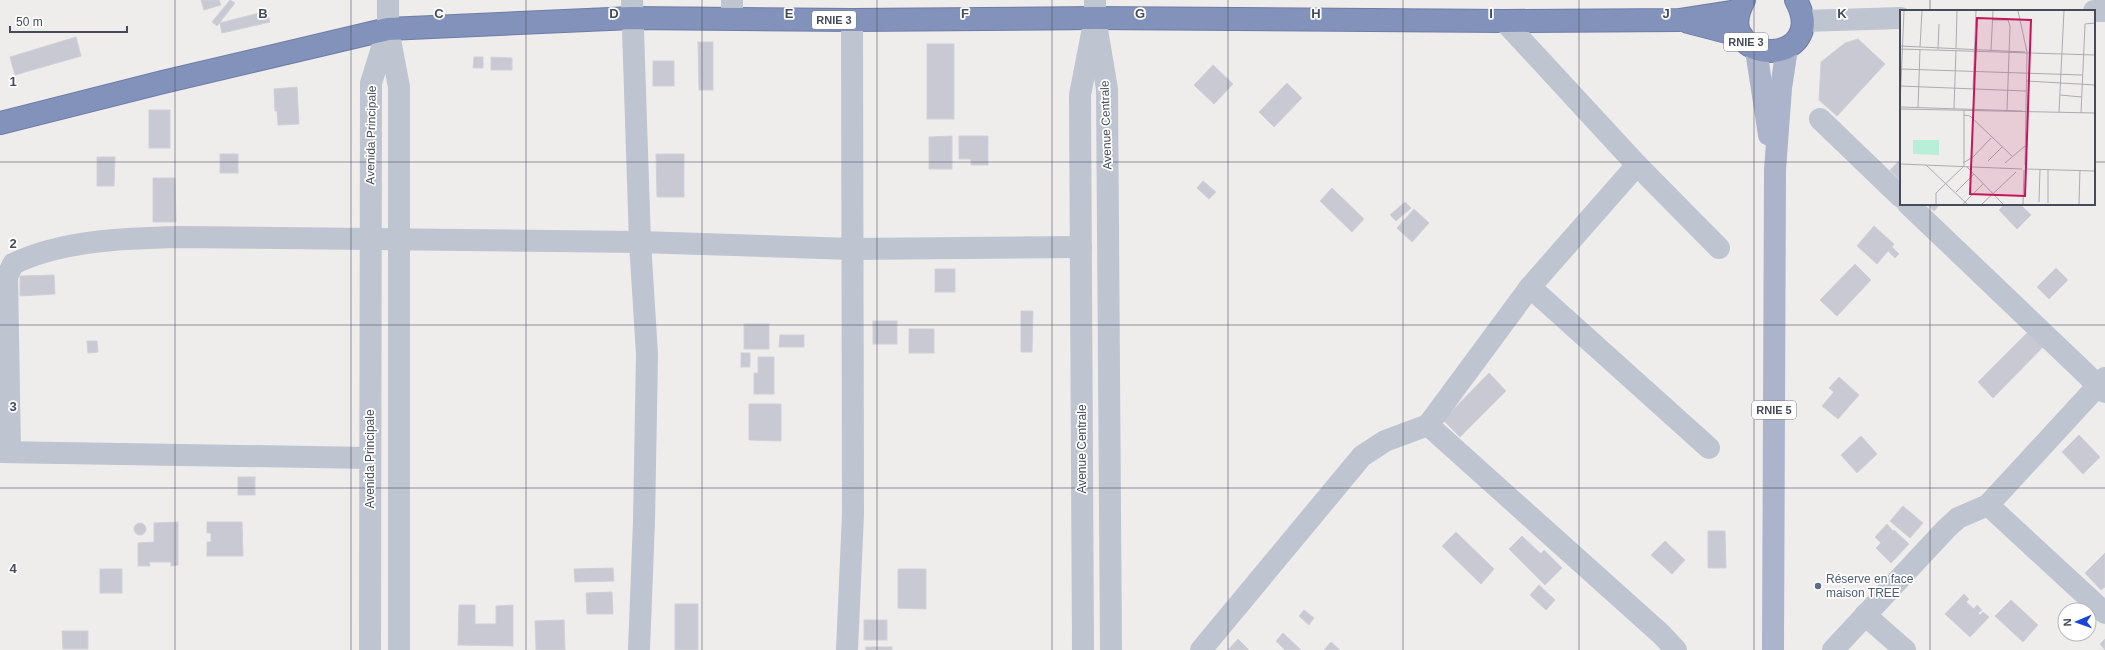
<svg xmlns="http://www.w3.org/2000/svg" width="2105" height="650" font-family="Arial,sans-serif">
	<style>
		.building { fill: #c8c9d2; stroke: #d0d0d8 }
		.lines { fill: none; stroke-linecap: round; stroke-linejoin: round }
		.highway-casing { stroke: #6e7da7; stroke-width: 24 }
		.minor { stroke: #bfc4d1; stroke-width: 22 }
		.major { stroke: #abb4cb; stroke-width: 22 }
		.highway { stroke: #8392bb; stroke-width: 22 }
		.grid { fill: none; stroke: #444b59; stroke-width: 1; stroke-opacity: 0.55 }
		.service-dot { fill: #5c6f8a; stroke: #fff; stroke-width: 1.5 }
		.labels { text-anchor: middle; stroke-width: 3.5; stroke-linejoin: round; paint-order: stroke }
		.shield { fill: #fff; stroke: #7c818b; stroke-width: 1 }
		.shield-label { font-size: 11px; font-weight: bold; fill: #444b59 }
		.street-label { font-size: 12px; fill: #444b59; stroke: #fff }
		.service-label { font-size: 12px; fill: #4e5e75; stroke: #fff; text-anchor: start }
		.inset-road { fill: none; stroke: #abacb1; stroke-width: 1 }
		.view { fill: #c2185b; fill-opacity: 0.15; stroke: #c2185b; stroke-width: 2 }
		.inset-edge { fill: none; stroke: #444b59; stroke-width: 2 }
		.grid-label { font-size: 13px; text-anchor: middle; font-weight: bold; fill: #444b59; stroke: #fff; stroke-width: 3.5; stroke-linejoin: round; paint-order: stroke }
	</style>
	<rect width="100%" height="100%" fill="#efecec"/>
	<!-- building -->
	<g class="building">
		<polygon points="201,0 219,0 221,5 204,10"/>
		<polygon points="230,0 235,3 217,26 212,22"/>
		<polygon points="267,11 270,22 222,33 220,23"/>
		<polygon points="76,37 81,56 15,75 10,57"/>
		<polygon points="1858,39 1885,64 1837,116 1819,100 1821,62 1845,43"/>
		<polygon points="698,42 713,42 713,90 699,90"/>
		<rect x="927" y="44" width="27" height="75"/>
		<polygon points="474,57 483,57 483,68 473,68"/>
		<polygon points="491,57 512,58 512,70 491,70"/>
		<rect x="653" y="61" width="21" height="25"/>
		<polygon points="1213,65 1233,84 1214,104 1194,85"/>
		<polygon points="1287,83 1302,98 1274,127 1259,112"/>
		<polygon points="297,87 299,124 278,125 277,111 275,111 274,89"/>
		<rect x="149" y="110" width="21" height="38"/>
		<polygon points="952,136 952,169 929,169 929,137"/>
		<polygon points="959,136 988,136 988,165 971,165 971,159 959,159"/>
		<rect x="220" y="154" width="18" height="19"/>
		<polygon points="656,154 684,154 684,197 657,197"/>
		<polygon points="97,157 115,157 114,186 97,186"/>
		<polygon points="1901,159 1901,181 1890,170"/>
		<polygon points="153,178 175,178 176,222 153,222"/>
		<polygon points="1203,181 1216,192 1209,199 1197,188"/>
		<polygon points="1332,188 1364,219 1352,232 1320,201"/>
		<polygon points="1405,202 1411,208 1396,221 1390,215"/>
		<polygon points="1926,204 1940,204 1934,211"/>
		<polygon points="2005,204 2020,204 2031,215 2017,229 1999,210"/>
		<polygon points="1414,209 1429,223 1412,242 1397,228"/>
		<polygon points="1874,226 1894,244 1892,247 1899,254 1895,258 1888,251 1877,264 1857,246"/>
		<polygon points="1855,264 1871,280 1837,316 1820,300"/>
		<polygon points="2056,268 2068,280 2049,299 2037,287"/>
		<rect x="935" y="269" width="20" height="23"/>
		<polygon points="54,275 55,294 20,296 20,276"/>
		<polygon points="1021,311 1033,311 1032,352 1021,352"/>
		<rect x="873" y="321" width="24" height="23"/>
		<rect x="744" y="324" width="25" height="25"/>
		<rect x="909" y="329" width="25" height="24"/>
		<polygon points="2030,330 2045,345 1993,398 1978,382"/>
		<polygon points="780,335 804,335 804,347 779,347"/>
		<polygon points="87,341 97,341 98,352 88,353"/>
		<rect x="741" y="353" width="9" height="14"/>
		<polygon points="758,357 774,357 774,394 754,394 754,373 758,373"/>
		<polygon points="1489,373 1506,391 1460,437 1443,420"/>
		<polygon points="1839,377 1859,395 1838,419 1822,406 1834,392 1829,388"/>
		<polygon points="749,404 781,404 781,441 749,440"/>
		<polygon points="2079,435 2100,457 2083,474 2062,452"/>
		<polygon points="1861,436 1877,454 1857,473 1841,455"/>
		<rect x="238" y="477" width="17" height="18"/>
		<polygon points="1903,506 1923,523 1910,538 1890,521"/>
		<polygon points="178,522 178,565 171,566 171,562 149,562 150,566 138,566 138,543 154,542 154,523"/>
		<polygon points="207,522 242,522 243,556 207,556 207,542 211,542 211,533 207,533"/>
		<circle cx="140" cy="529" r="6"/>
		<polygon points="1887,524 1893,531 1881,543 1875,537"/>
		<polygon points="1894,530 1909,544 1891,563 1876,548"/>
		<polygon points="1708,531 1725,531 1726,568 1708,568"/>
		<polygon points="1456,532 1494,569 1481,584 1442,546"/>
		<polygon points="1522,536 1541,554 1544,550 1562,568 1545,585 1509,549"/>
		<polygon points="1665,541 1685,560 1672,574 1651,555"/>
		<polygon points="2105,553 2105,587 2101,590 2085,573"/>
		<polygon points="613,568 614,581 575,582 574,569"/>
		<rect x="100" y="569" width="22" height="24"/>
		<polygon points="898,569 926,569 926,609 898,608"/>
		<polygon points="1539,585 1555,600 1546,610 1530,595"/>
		<polygon points="612,592 613,614 587,614 586,593"/>
		<polygon points="1964,594 1969,599 1966,602 1974,609 1977,605 1982,610 1978,613 1980,615 1983,612 1989,617 1970,637 1945,614"/>
		<polygon points="2011,600 2038,625 2023,642 1995,616"/>
		<rect x="675" y="604" width="23" height="46"/>
		<polygon points="459,605 475,605 475,624 496,624 496,606 513,605 513,646 458,645"/>
		<polygon points="1304,610 1314,618 1309,625 1299,616"/>
		<polygon points="564,620 565,650 536,650 535,621"/>
		<rect x="864" y="620" width="23" height="20"/>
		<polygon points="62,631 88,631 88,649 63,649"/>
		<polygon points="1283,633 1301,650 1285,650 1276,641"/>
		<polygon points="1238,639 1249,650 1228,650"/>
		<polygon points="2105,639 2105,650 2100,644"/>
		<polygon points="1331,642 1340,650 1324,650"/>
		<rect x="866" y="647" width="26" height="3"/>
	</g>
	<g class="lines">
		<!-- highway casing -->
		<g class="highway-casing">
			<g id="highway">
				<path d="M 1744,0 C 1708,68 1832,68 1796,0"/>
				<polyline points="1688,22 1742,36"/>
				<polyline points="0,123 163,82 388,29 632,18 852,20 1095,18 1504,21 1679,20 1738,11"/>
			</g>
		</g>
		<!-- minor -->
		<g class="minor">
			<polyline points="388,0 388,29 399,87 399,650"/>
			<polyline points="632,0 640,242 647,354 644,521 639,650"/>
			<polyline points="732,0 732,19"/>
			<polyline points="1095,0 1095,18 1107,89 1111,650"/>
			<polyline points="2094,11 2105,11"/>
			<polyline points="1504,21 1637,165 1719,248"/>
			<polyline points="1803,21 1901,18"/>
			<polyline points="1820,119 1901,197"/>
			<polyline points="1908,204 2105,392"/>
			<polyline points="1530,287 1709,448"/>
			<polyline points="1428,425 1661,634 1676,650"/>
			<polyline points="0,452 370,458"/>
			<path d="M 10,452 L 7,277 L 13,264 C 62,240 127,238 181,237 L 640,242 L 852,249 L 1081,247"/>
			<polyline points="1988,505 2105,613"/>
			<polyline points="1865,615 1905,650"/>
			<polyline points="370,650 371,83 387,32"/>
			<polyline points="847,650 853,514 852,20"/>
			<polyline points="1083,650 1080,95 1092,33"/>
			<polyline points="1201,650 1362,456 1385,441 1428,425 1530,287 1637,165"/>
			<polyline points="1833,650 1946,529 1958,518 1988,505 2105,378"/>
		</g>
		<!-- major -->
		<g class="major">
			<polyline points="1756,50 1769,135"/>
			<polyline points="1773,650 1775,170 1781,88 1787,48"/>
		</g>
		<!-- highway -->
		<use href="#highway" class="highway"/>
	</g>
	<!-- grid -->
	<path class="grid" d="M 175,0 L 175,650M 351,0 L 351,650M 526,0 L 526,650M 702,0 L 702,650M 877,0 L 877,650M 1052,0 L 1052,650M 1228,0 L 1228,650M 1403,0 L 1403,650M 1579,0 L 1579,650M 1754,0 L 1754,650M 1930,0 L 1930,11M 0,162 L 1901,162M 2094,162 L 2105,162M 1930,204 L 1930,650M 0,325 L 2105,325M 0,488 L 2105,488"/>
	<!-- markers -->
	<circle class="service-dot" cx="1818" cy="586" r="4"/>
	<g class="labels">
		<!-- shield labels -->
		<g class="shield">
			<rect x="812" y="11" width="44" height="18" rx="3"/>
			<rect x="1724" y="33" width="44" height="18" rx="3"/>
			<rect x="1752" y="401" width="44" height="18" rx="3"/>
		</g>
		<g class="shield-label">
			<text x="834" y="24">RNIE 3</text>
			<text x="1746" y="46">RNIE 3</text>
			<text x="1774" y="414">RNIE 5</text>
		</g>
		<!-- street labels -->
		<g class="street-label">
			<text transform="translate(1106 125) rotate(-92)" y="4">Avenue Centrale</text>
			<text transform="translate(371 135) rotate(-89)" y="4">Avenida Principale</text>
			<text transform="translate(1082 449) rotate(-90)" y="4">Avenue Centrale</text>
			<text transform="translate(370 459) rotate(-90)" y="4">Avenida Principale</text>
		</g>
		<!-- service labels -->
		<g class="service-label">
			<text x="1826" y="583">Réserve en face<tspan x="1826" dy="14">maison TREE</tspan></text>
		</g>
	</g>
	<!-- overview -->
	<g transform="translate(1900 10)">
		<rect width="195" height="195" fill="#efecec"/>
		<path d="M 13,130 L 39,130 L 39,145 L 13,144 Z" fill="#b9eed8"/>
		<path class="inset-road" d="M 118,1 L 127,42 L 125,155M 93,10 L 108,10 L 110,16 L 107,100M 0,36 L 125,42M 20,37 L 22,1M 56,38 L 57,1M 0,39 L 195,45M 38,39 L 39,14M 91,40 L 93,1M 0,59 L 182,65M 127,71 L 195,75M 0,76 L 126,81M 73,79 L 76,1M 160,85 L 182,87M 0,96 L 4,1M 0,97 L 122,101M 18,98 L 20,40M 54,98 L 56,41M 0,99 L 195,103M 159,102 L 164,1M 181,103 L 185,14 L 195,13M 64,105 L 70,106 L 112,146M 88,151 L 102,137M 63,153 L 73,147 L 91,128M 105,153 L 125,136M 0,154 L 122,159M 26,155 L 67,194M 67,157 L 103,194M 126,159 L 195,161M 56,182 L 74,164M 139,192 L 140,159M 148,193 L 148,159M 36,194 L 36,183 L 64,156 L 64,100M 63,194 L 83,174M 82,194 L 116,162M 123,194 L 124,160M 179,194 L 180,160"/>
		<path class="view" d="M 77,8 L 131,10 L 125,186 L 70,184 Z"/>
		<rect width="195" height="195" class="inset-edge"/>
	</g>
	<g class="grid-label">
		<text x="263" y="18">B</text>
		<text x="439" y="18">C</text>
		<text x="614" y="18">D</text>
		<text x="789" y="18">E</text>
		<text x="965" y="18">F</text>
		<text x="1140" y="18">G</text>
		<text x="1316" y="18">H</text>
		<text x="1491" y="18">I</text>
		<text x="1666" y="18">J</text>
		<text x="1842" y="18">K</text>
		<text x="13" y="86">1</text>
		<text x="13" y="248">2</text>
		<text x="13" y="411">3</text>
		<text x="13" y="573">4</text>
	</g>
	<!-- north arrow -->
	<g transform="translate(2077 622) rotate(268)"><circle r="19" fill="#ffffff" stroke="#b4b7bd"/>
	<path d="M0-3L7 15L0 10L-7 15Z" fill="#1944db"/>
	<text y="-6" font-size="11" font-weight="bold" text-anchor="middle" fill="#444b59">N</text>
	</g>
	<!-- scale -->
	<path d="M10 26v6h117v-6" fill="none" stroke="#444b59" stroke-width="2"/>
	<text x="16" y="26" font-size="12" fill="#444b59" stroke="#ffffff" stroke-width="3" paint-order="stroke">50 m</text>
</svg>
